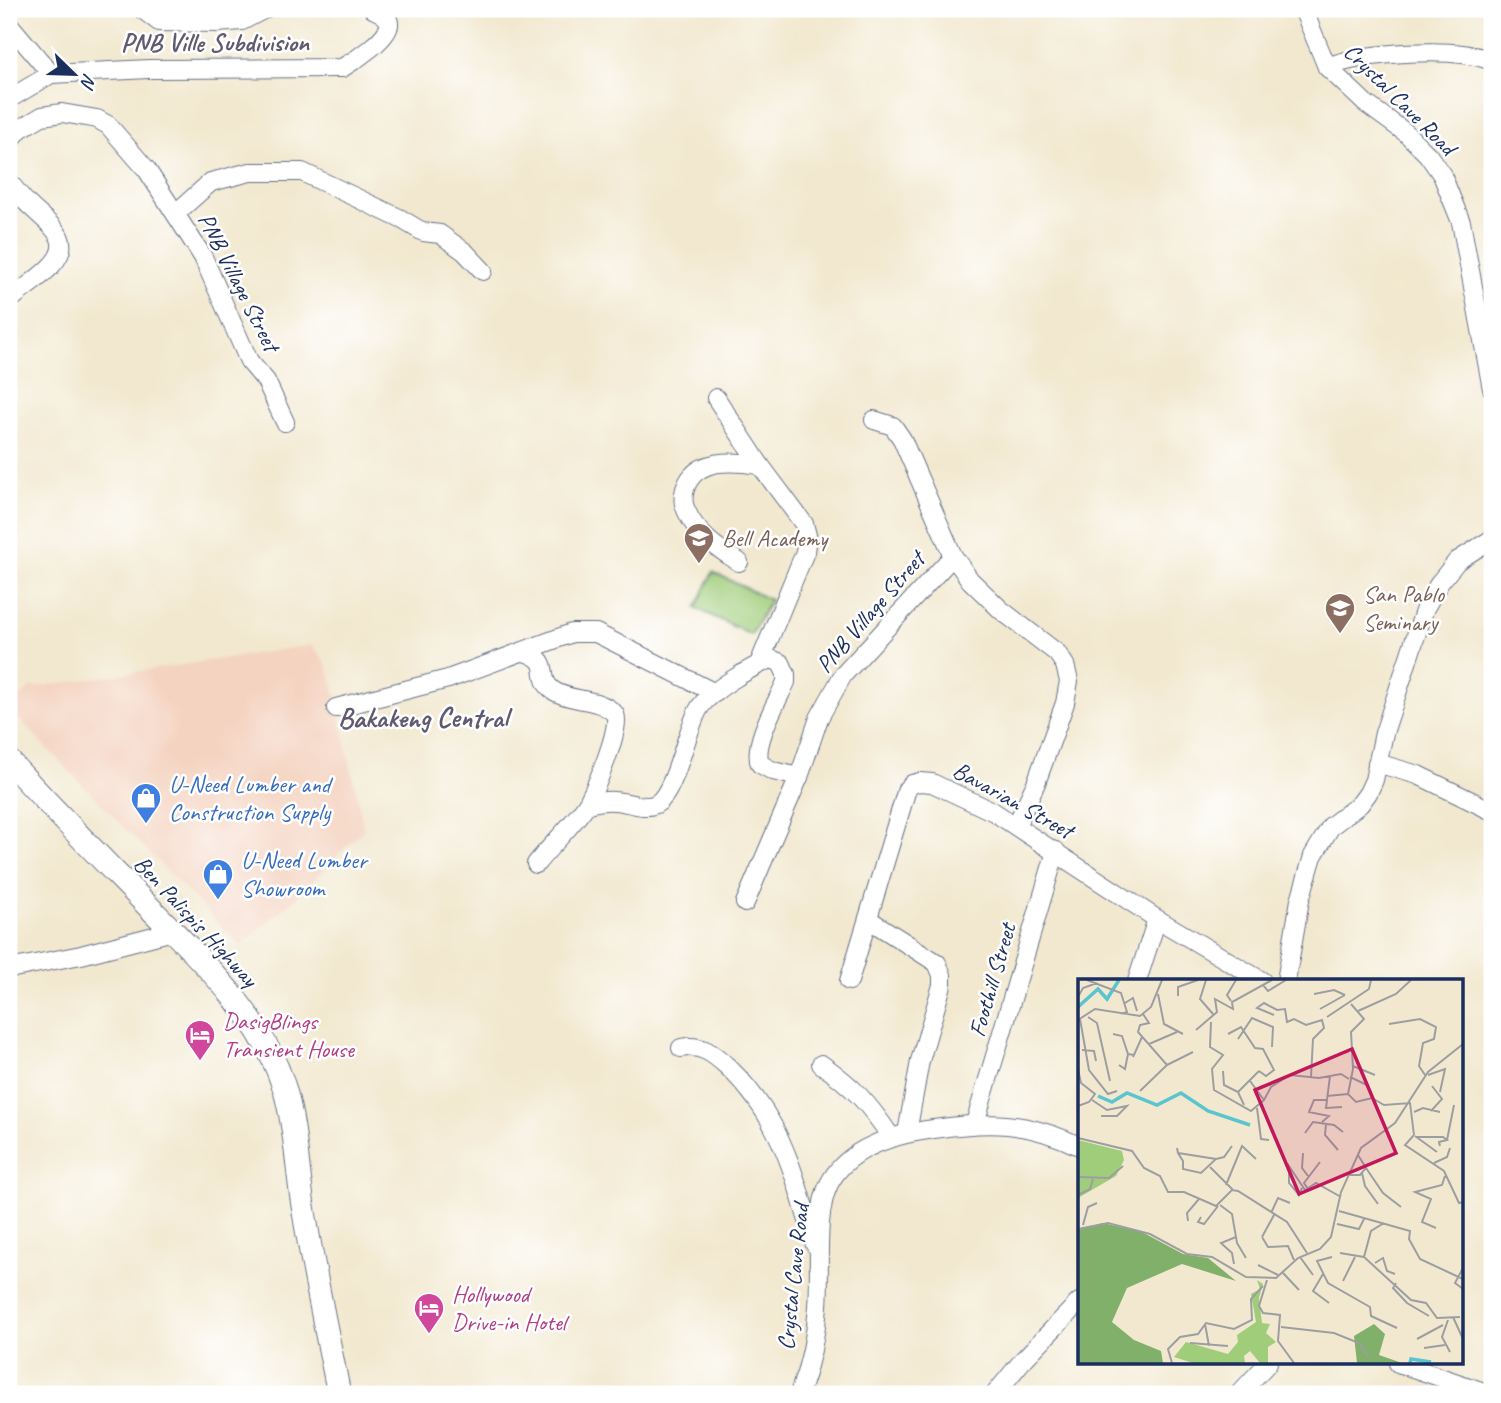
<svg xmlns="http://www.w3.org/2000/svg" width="1501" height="1403" font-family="Caveat,sans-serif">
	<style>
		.built { fill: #f4d3c0 }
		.green { fill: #a0cd7a; stroke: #5e7e6c; stroke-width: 2 }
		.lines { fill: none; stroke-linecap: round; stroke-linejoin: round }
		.minor-casing { stroke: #667086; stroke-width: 20 }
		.major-casing { stroke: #667086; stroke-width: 25 }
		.minor { stroke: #fff; stroke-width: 18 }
		.major { stroke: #fff; stroke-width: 23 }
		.labels { text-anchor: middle; stroke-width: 5; stroke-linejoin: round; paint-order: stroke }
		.street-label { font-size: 24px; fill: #1b2f5e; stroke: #fff }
		.education-label { font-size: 24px; fill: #785e54; stroke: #fff; text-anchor: start }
		.shop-label { font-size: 24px; fill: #366cbe; stroke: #fff; text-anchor: start }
		.hotel-label { font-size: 24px; fill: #b23c85; stroke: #fff; text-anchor: start }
		.neighbourhood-label { font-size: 26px; font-weight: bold; fill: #605a70; stroke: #fff }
		.quarter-label { font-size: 28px; font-weight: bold; fill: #605a70; stroke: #fff }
		.inset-river { fill: none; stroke: #58c5cf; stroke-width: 3.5 }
		.inset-road { fill: none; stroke: #9c9ea2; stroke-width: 2 }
		.view { fill: #c2185b; fill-opacity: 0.15; stroke: #c2185b; stroke-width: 3.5 }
		.inset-edge { fill: none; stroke: #1b2f5e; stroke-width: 3.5 }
	</style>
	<rect width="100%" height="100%" fill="#fff"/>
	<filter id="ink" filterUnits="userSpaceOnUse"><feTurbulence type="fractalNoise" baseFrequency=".0143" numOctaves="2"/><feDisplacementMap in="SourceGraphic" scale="14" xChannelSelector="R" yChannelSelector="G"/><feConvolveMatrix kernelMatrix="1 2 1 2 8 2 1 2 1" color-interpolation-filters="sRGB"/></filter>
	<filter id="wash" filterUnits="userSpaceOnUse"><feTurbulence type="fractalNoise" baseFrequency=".00686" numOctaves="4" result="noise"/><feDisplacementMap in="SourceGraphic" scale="28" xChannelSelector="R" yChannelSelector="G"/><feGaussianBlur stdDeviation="1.57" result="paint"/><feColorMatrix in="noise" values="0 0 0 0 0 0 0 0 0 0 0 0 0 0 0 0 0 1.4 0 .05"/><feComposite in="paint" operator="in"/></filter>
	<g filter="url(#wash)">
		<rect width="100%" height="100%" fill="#f2e8cf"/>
		<!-- built -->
		<polygon class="built" points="312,645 327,665 334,687 364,829 297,897 240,946 9,709 9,707 30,688"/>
		<!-- green -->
		<polygon class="green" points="713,572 770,600 751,635 696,608"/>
	</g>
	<g filter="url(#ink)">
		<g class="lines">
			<!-- minor casing -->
			<g class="minor-casing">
				<g id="minor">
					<polyline points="142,9 159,22 217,23 242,21 265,9"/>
					<polyline points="1303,9 1327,67 1365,103 1406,133 1428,155 1442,175 1461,222 1492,389"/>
					<polyline points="9,24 51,74"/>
					<path d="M 1327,67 C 1366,52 1454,46 1492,61"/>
					<path d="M 9,99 L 51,74 L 149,69 L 342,68 C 354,61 391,37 389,23 C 388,15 379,12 373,9"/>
					<polyline points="9,142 20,129 42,116 62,113 97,119 108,125 147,170 203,257 249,361 266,381 285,422"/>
					<path d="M 9,182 C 16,190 22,199 30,206 C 48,224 77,239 51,266 C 39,279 22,289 9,301"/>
					<polyline points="176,213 211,182 250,172 302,172 401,219 423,232 440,234 465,252 483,271"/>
					<polyline points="716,398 760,465 804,524 807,535 805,552 759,664"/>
					<polyline points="874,420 893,426 902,439 953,556"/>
					<path d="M 739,562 C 718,549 696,534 686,510 C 683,504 683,496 685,489 C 695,457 733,461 760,465"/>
					<path d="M 524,652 C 556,661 534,678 554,691 C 571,702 598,697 614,713 C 624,722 595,789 588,802 C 577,821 550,846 536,864"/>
					<polyline points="336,708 448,679 572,633 596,633 715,693"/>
					<polyline points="1377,763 1418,775 1492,811"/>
					<path d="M 587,804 C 596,802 605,800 614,801 C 626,801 644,810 656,804 C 676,793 686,728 700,707 C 712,690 751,667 771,659 L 781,663 L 786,674 L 786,682 C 777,702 752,744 760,764 L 773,771 L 799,777 L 819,718 L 843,675 L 953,556 L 970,580 L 1001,610 L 1057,653 L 1065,665 L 1069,681 L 1065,703 L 1036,783 L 1016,826"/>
					<polyline points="745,903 799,777"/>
					<polyline points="868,919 937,963 942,975 942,985 920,1061 907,1133"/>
					<polyline points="9,969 81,955 173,931"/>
					<polyline points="849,981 907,789 912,784 920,782 932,783 994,812 1157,919 1262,981"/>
					<polyline points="1137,981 1157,919"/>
					<polyline points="1286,981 1300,900 1313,856 1331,826 1360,804 1368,793 1374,780 1384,733 1425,608 1440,582 1457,561 1492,539"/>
					<path d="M 681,1048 C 701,1044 713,1053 728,1067 C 783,1120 794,1175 815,1245"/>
					<path d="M 821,1064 C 854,1087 869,1104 891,1137"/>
					<polyline points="975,1123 1056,851"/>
					<polyline points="1398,1363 1490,1394"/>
					<path d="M 799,1394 C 810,1365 816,1337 818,1306 C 821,1272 814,1214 829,1184 C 848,1147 896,1134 934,1129 C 990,1121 1027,1121 1079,1146"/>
					<polyline points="995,1394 1023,1360 1079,1302"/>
					<polyline points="1239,1394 1268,1363"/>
				</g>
			</g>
			<!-- major casing -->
			<g class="major-casing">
				<path id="major" d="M 9,761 C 54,811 101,858 148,906 C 200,959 261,1014 284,1087 C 296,1127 297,1171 304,1212 C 314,1273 327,1334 339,1394"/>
			</g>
			<!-- minor -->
			<use href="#minor" class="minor"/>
			<!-- major -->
			<use href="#major" class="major"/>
		</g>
	</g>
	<!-- icons -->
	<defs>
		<g id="school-pin" transform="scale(1.575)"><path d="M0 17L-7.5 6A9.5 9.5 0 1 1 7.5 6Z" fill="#8d6e63" stroke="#fff"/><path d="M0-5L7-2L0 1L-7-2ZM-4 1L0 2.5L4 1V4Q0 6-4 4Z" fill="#fff"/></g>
		<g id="shop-pin" transform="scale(1.575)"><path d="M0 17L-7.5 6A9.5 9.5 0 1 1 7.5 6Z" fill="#3f7fe0" stroke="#fff"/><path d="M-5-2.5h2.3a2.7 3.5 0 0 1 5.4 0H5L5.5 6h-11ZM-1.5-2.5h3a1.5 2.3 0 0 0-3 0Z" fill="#fff"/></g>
		<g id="hotel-pin" transform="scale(1.575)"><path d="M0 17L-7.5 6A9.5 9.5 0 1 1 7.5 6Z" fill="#d1479c" stroke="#fff"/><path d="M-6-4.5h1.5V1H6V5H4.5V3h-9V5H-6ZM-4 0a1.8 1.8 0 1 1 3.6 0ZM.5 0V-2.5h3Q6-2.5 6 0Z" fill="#fff"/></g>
	</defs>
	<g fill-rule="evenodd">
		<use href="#school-pin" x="699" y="538"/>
		<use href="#school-pin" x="1340" y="608"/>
		<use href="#shop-pin" x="146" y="798"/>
		<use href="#shop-pin" x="218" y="874"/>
		<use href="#hotel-pin" x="200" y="1035"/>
		<use href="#hotel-pin" x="429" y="1308"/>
	</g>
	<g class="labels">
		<!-- street labels -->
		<g class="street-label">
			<text transform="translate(1400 99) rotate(45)" y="8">Crystal Cave Road</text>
			<text transform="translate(239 282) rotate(63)" y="8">PNB Village Street</text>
			<text transform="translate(870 612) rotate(-49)" y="8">PNB Village Street</text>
			<text transform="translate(1013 800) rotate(29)" y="8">Bavarian Street</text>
			<text transform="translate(196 921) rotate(47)" y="8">Ben Palispis Highway</text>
			<text transform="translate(992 980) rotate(-74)" y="8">Foothill Street</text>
			<text transform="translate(793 1277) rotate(-84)" y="8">Crystal Cave Road</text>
		</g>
		<!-- education labels -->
		<g class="education-label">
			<text x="722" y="546">Bell Academy</text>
			<text x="1363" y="602">San Pablo<tspan x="1363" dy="28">Seminary</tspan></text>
		</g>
		<!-- shop labels -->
		<g class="shop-label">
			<text x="169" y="792">U-Need Lumber and<tspan x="169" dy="28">Construction Supply</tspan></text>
			<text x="241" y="868">U-Need Lumber<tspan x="241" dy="28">Showroom</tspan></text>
		</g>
		<!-- hotel labels -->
		<g class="hotel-label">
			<text x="223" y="1029">DasigBlings<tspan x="223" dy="28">Transient House</tspan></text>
			<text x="452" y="1302">Hollywood<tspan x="452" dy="28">Drive-in Hotel</tspan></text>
		</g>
		<!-- neighbourhood labels -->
		<g class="neighbourhood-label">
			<text x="215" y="51">PNB Ville Subdivision</text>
		</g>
		<!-- quarter labels -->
		<g class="quarter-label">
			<text x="423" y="727">Bakakeng Central</text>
		</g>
	</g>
	<!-- overview -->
	<g transform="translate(1078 979)">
		<rect width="385" height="385" fill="#f2e8cf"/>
		<path d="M 0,161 L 44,172 L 46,181 L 38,197 L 0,219 ZM 179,301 L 185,305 L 181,319 L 184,344 L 192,345 L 188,354 L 198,363 L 190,368 L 190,384 L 182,384 L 172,372 L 166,377 L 167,384 L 115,384 L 96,378 L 108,363 L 150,375 L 160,363 L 159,356 L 178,343 L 173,315 L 182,310 Z" fill="#a0cd7a"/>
		<path d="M 25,244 L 64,253 L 105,275 L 130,279 L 158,302 L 104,285 L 49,309 L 34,343 L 56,361 L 83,372 L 85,384 L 0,384 L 0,251 ZM 296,345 L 307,355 L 301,376 L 324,384 L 279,384 L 276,357 Z" fill="#80b06a"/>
		<path class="inset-river" d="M 0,28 L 20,10 L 29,20 L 41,1M 20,117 L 34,123 L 49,114 L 79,126 L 103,114 L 130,132 L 172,146M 332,384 L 333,380 L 353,383"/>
		<path class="inset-road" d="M 9,1 L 43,14 L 49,33 L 43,35M 128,1 L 122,20 L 135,35M 185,6 L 190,12 L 208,1M 80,15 L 86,45 L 105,55M 236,15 L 256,11 L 267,16M 100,17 L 100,8 L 120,1M 0,18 L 5,9 L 19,4M 153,22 L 149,16 L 158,1M 47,24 L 55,19 L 59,32M 273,25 L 286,40 L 273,53 L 275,90 L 270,115 L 278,123 L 294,119 L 306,126 L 332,124 L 336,156M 242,30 L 267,16M 280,32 L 318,15 L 333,1M 196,36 L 179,29 L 186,24 L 199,31 L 207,30 L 209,43 L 216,40 L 228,46 L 244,41 L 246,49 L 235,60 L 233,98M 10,38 L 19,44 L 32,102M 249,38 L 291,10 L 293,1M 2,40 L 11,91 L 30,115 L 39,112M 0,41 L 17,30 L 62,37 L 73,28 L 84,1M 133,43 L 132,68 L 145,76 L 134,90 L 136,111 L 173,132 L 186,121 L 193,108 L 212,96 L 241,99 L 263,95 L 271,100M 311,45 L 342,40 L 358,48 L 356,60 L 345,64 L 341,87 L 347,96M 118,51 L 139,33 L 137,20 L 155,30 L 154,23 L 194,1M 35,55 L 44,57 L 50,75 L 56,76M 150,55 L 163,48 L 177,69 L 185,70 L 196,91 L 188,97 L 181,92M 160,60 L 174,39 L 195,48 L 194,68M 71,65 L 99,53M 4,71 L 16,72 L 18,82M 55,78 L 64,58M 41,86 L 47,90 L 50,75M 89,86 L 115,73M 275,87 L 297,96M 0,90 L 3,104 L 17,115 L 11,123 L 0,127M 145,92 L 146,106 L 160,113 L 166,126M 350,96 L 367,90 L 362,113M 252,97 L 248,129 L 264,128M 272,98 L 291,107M 172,102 L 186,121M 62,112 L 89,86 L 60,53 L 62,46 L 71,44 L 65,35M 160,113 L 181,92M 249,117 L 270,115M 14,121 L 29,131 L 49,127 L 39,137 L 23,137M 179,129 L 183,160 L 191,161M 353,132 L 364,120 L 354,107M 336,133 L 345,129 L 362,133M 244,143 L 251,137 L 231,133 L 236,121 L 248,121M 248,145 L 247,156 L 260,171M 227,154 L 235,143 L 256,146 L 265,153M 336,156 L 327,166 L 366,192 L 381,224 L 385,223M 337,157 L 359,173M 338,158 L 365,158 L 369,161 L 361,163 L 362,167M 0,159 L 54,172 L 66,189 L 82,197 L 90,213 L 106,213 L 138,227 L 154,211 L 160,212 L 209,243 L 229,274M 369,161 L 376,126M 99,169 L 100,174 L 105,182 L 105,190 L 123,194 L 138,180 L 100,174M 225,174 L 224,189 L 230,197M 138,180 L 146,178 L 154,167M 356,184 L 369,178 L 372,169M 132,188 L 155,211M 288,189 L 305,214 L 323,228M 284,194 L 287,207 L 300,225M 271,196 L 282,196 L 288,189 L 280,176M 0,198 L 31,199 L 45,187M 148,206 L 164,167 L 178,180M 224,209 L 221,216 L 211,204 L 211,187 L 227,211 L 238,204 L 263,218M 230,210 L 226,204 L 242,183M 0,216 L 12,210 L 15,200M 142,226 L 154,235 L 159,264 L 168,279M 261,232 L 332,252 L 331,260 L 342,280 L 385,300M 193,234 L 200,219 L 212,224M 123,238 L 120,243 L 126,245 L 140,227M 110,242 L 109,234 L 121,220M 306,244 L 293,252 L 286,278 L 333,321 L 348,324 L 359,339 L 382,338M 259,245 L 281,250 L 286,240M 5,246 L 10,228 L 19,224M 358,249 L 344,243 L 353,220 L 337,213 L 364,206 L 367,197M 0,250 L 30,244 L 72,255 L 109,275 L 134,278 L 168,298 L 198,299 L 220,279 L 242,270 L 253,258 L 263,213 L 283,169 L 317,144 L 350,93 L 385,65M 184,258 L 190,268 L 210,267 L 216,281M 184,258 L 196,236M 262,274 L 286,278M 222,278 L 235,296M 254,278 L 239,282 L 250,304 L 292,328 L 293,337 L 319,349M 297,284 L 305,279 L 309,292 L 317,295M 156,285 L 154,274 L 143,264 L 158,258M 180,286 L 200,296M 385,289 L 377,304 L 385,310M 205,294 L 221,311M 245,295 L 235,312 L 251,324M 189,301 L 181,327 L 185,334 L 202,336 L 200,362 L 216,384M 265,302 L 277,278M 318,304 L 315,309 L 329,324 L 351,337M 375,338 L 385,360M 370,341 L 364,358 L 372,373M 127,345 L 131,367M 203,348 L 256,354 L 281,364 L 290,378M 339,360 L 365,346M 112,364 L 150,367M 346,369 L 367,366M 94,384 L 90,370 L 102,358 L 120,355 L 128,344 L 156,350 L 174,341 L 173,320 L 185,307"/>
		<path class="view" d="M 274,70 L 318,174 L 221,215 L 177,111 Z"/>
		<rect width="385" height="385" class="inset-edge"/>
	</g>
	<!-- margin -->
	<rect width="1501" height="1403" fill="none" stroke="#fff" stroke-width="35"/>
	<!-- north arrow -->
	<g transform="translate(74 74) rotate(113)" stroke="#ffffff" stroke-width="5" paint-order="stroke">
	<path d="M0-5L12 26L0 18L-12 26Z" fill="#1b2f5e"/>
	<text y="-10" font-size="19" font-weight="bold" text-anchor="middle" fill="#1b2f5e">N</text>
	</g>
</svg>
